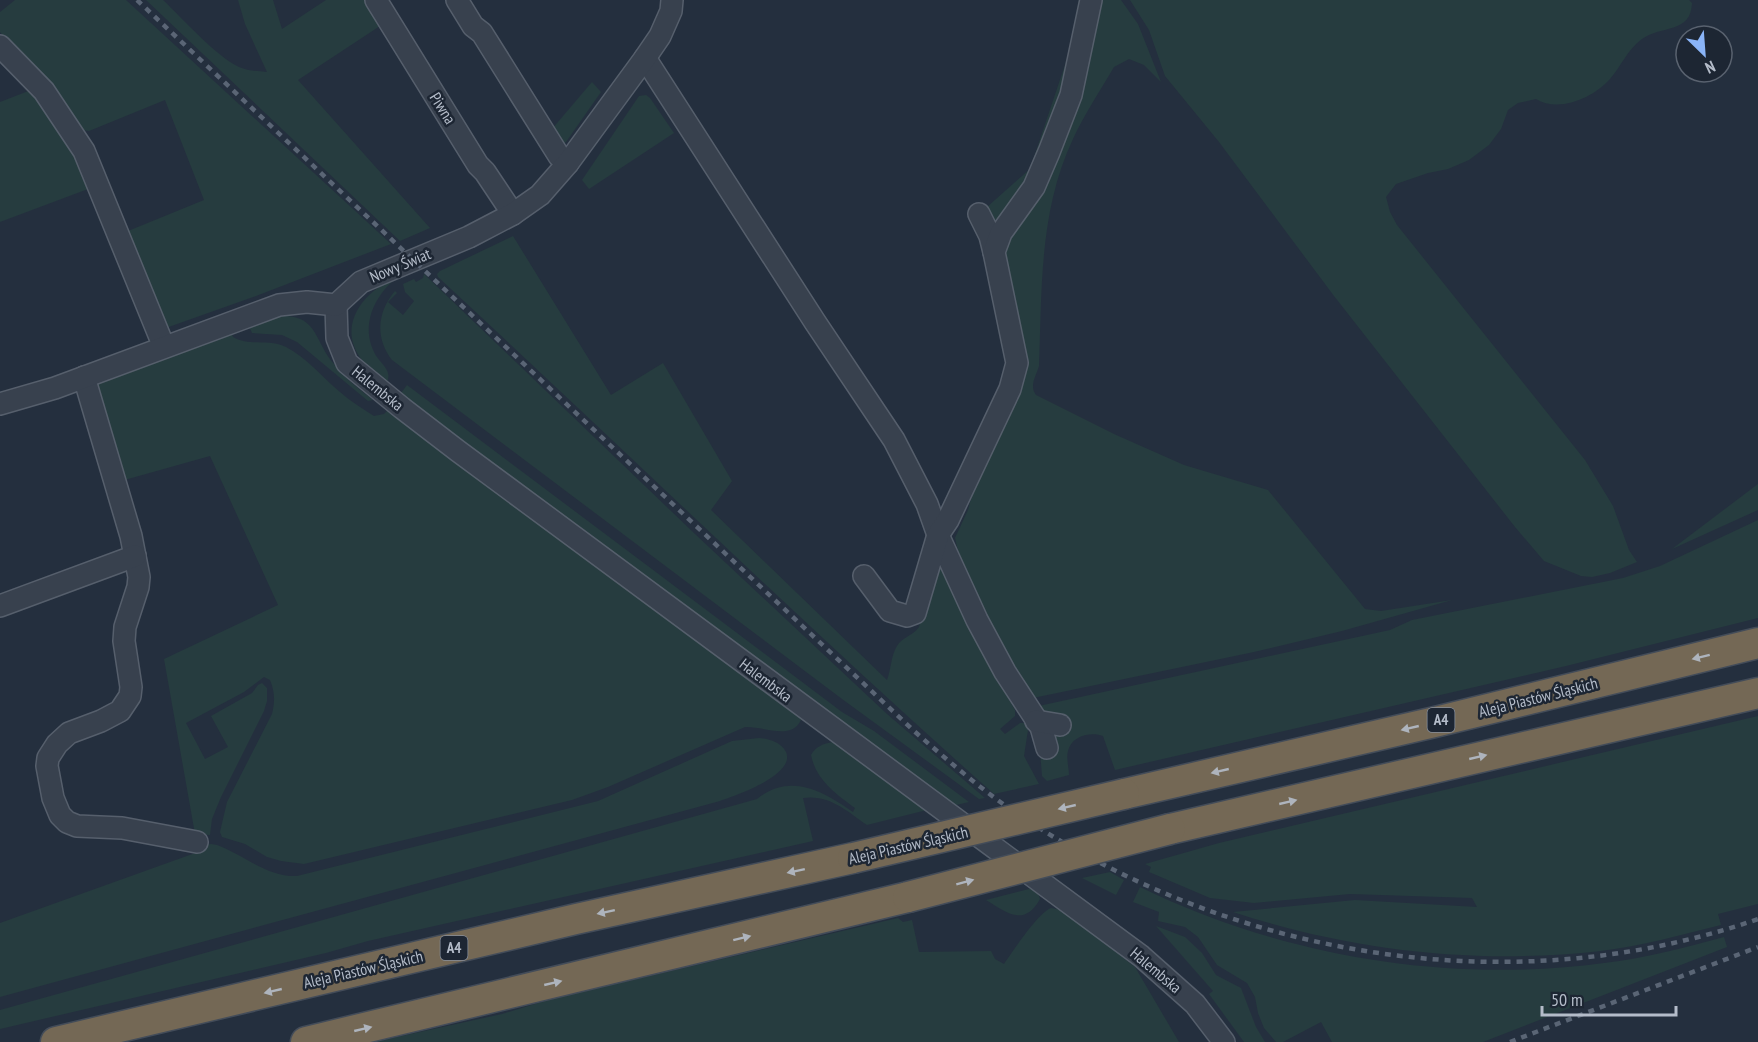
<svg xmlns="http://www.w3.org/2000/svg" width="1758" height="1042" font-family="'PT Sans Narrow',sans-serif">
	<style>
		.green { fill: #263c3f }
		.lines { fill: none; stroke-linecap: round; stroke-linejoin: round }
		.minor-casing { stroke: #565f6c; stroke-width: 24 }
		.highway-casing { stroke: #434c59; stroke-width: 33 }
		.minor { stroke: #38414e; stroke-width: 21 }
		.highway { stroke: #746855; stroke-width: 30 }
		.rail { stroke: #5a6575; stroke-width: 4.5; stroke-dasharray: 6 6; stroke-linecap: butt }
		.highway-bridge-casing { stroke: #434c59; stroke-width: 33; stroke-linecap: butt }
		.highway-bridge { stroke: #746855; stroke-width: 30 }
		.oneway { fill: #aeb4bd }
		.labels { text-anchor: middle; stroke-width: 5; stroke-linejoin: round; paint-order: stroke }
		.shield { fill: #1d2633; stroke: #878f9c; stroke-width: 1.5 }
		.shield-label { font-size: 15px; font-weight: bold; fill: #b4bcc9 }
		.street-label { font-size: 16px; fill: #b4bcc9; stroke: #1d2633 }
	</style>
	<rect width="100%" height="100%" fill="#242f3e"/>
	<!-- green -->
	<g class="green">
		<polygon points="15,0 126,0 391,244 256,296 163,329 126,234 128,231 204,200 165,100 89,131 81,130 0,32 0,12"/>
		<path d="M 146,0 L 163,0 C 182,18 217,57 239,67 C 248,71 257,71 267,72 L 245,24 L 238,0 L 273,0 L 282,29 L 326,0 L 369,0 L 383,24 L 298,80 L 430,228 L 400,241 Z"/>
		<polygon points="1079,0 1086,0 1062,106 1004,225 993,223 987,207 1030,169 1067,59"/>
		<path d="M 1094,0 L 1121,0 L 1138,24 L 1161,82 L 1144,65 L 1129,59 L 1114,67 C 1100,91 1084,115 1073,139 C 1039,211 1042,289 1039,366 C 1036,376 1029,386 1036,395 L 1114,434 L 1184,465 L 1268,490 L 1365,609 L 1381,611 L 1452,600 L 1342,631 L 1254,652 L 1033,698 L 1011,670 L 959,555 L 955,538 L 968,510 L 976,480 L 1013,399 L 1001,260 Z"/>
		<path d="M 1130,0 L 1689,0 L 1692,3 C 1691,34 1661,25 1642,39 C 1627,50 1622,65 1610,79 C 1593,98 1559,113 1536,99 L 1518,103 L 1508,110 L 1501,129 L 1489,145 L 1469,160 L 1448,169 L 1428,173 L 1396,184 L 1386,197 L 1390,212 L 1397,225 L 1585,460 L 1613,506 L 1629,550 L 1637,562 L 1610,573 L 1592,577 L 1581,576 L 1544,561 L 1515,527 L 1334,296 L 1219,142 L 1165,76 L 1149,30 Z"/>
		<polygon points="592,82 601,92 566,142 562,144 552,129"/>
		<polygon points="31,90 70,146 88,189 0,222 0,102"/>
		<polygon points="646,95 650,98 674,133 589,189 582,180 639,96"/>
		<path d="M 513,236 L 611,395 L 663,363 L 732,481 L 711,510 L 887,680 C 891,670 891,655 897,646 C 902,637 913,636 919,627 L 934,572 L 939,566 L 942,567 L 981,650 L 1015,710 L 1015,716 L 1000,729 L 1005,734 L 1020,723 L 1024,723 L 1028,730 L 1024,756 L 1039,784 L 994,794 C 805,626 624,449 438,277 L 437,274 L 440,271 Z"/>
		<path d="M 424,274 L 695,534 L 887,714 L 985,798 L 979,799 L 842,699 L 392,360 C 375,338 377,312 395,291 L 397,293 L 388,302 L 403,315 L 414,301 L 405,292 L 403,284 L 414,279 L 416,282 L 423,278 Z"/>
		<path d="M 396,278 C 374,297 360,325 375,354 C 380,363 393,371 387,382 C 378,375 369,368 362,360 C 336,326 363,291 396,278 Z"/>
		<path d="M 282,316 C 318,315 315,343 334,364 C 345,378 359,389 373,400 L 368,401 L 297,342 L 282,335 L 252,333 L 249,326 Z"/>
		<path d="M 231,331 L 233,337 C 250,347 267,338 286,347 C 307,358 322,377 340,392 C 350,401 362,408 374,416 L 384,414 L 388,410 L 799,716 L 801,720 C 791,741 764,726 745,727 L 608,787 L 572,800 L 304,864 L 281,861 L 267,857 L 245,844 L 222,837 L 220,832 L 227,802 L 272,714 C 275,702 275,692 270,680 L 264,677 L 244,692 L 186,723 L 205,759 L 228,747 L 211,716 L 252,693 L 258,685 L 262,683 L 267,688 L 267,701 L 264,711 L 221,797 L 212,819 L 210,835 L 195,834 L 164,659 L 278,605 L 210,456 L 121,481 L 96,380 Z"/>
		<polygon points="407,385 842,712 874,731 969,802 952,806 449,433 401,393"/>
		<polygon points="1758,484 1758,510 1672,549"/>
		<path d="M 1758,520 L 1758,618 L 1566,666 L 1115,770 L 1103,736 C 1091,731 1071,736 1068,751 C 1066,758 1069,768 1069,775 L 1047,781 L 1042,776 L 1040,751 L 1052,718 L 1034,707 L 1390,630 L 1412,620 L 1623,578 L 1660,566 Z"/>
		<path d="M 1758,716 L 1758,904 L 1718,914 L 1721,925 C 1681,935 1641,946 1601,951 C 1477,965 1352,951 1233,912 L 1355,900 L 1477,907 L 1472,898 L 1350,894 L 1254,903 L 1210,898 L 1149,872 L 1151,867 L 1145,864 L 1219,843 Z"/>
		<path d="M 759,738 C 769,739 781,742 786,752 C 796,775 735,796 720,801 L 0,997 L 0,923 L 198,852 L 197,846 L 211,844 L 217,845 C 244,855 267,877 297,876 L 598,801 L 732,741 Z"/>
		<path d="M 833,742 L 927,810 L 867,825 C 847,811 829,794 803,798 L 813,841 L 368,941 L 326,953 L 0,1029 L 0,1010 L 757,799 C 790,772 823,791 853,812 L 855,808 C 836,794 816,780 811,755 C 816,746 823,744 833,742 Z"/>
		<polygon points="1110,872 1124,880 1116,895 1082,878"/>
		<path d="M 1140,887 C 1281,956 1448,984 1604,963 C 1645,958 1684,948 1724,937 L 1727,947 L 1483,1042 L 1332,1042 L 1321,1022 L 1283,1042 L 1276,1042 L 1264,1028 L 1258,1013 L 1255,997 L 1247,983 L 1217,965 L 1198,937 L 1185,927 L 1158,921 L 1159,912 L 1133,902 Z"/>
		<path d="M 1033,888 L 1038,893 L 1040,899 C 1024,928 1006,912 986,900 Z"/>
		<path d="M 1051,908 L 1062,910 L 1135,967 L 1179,1042 L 374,1042 L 502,1014 L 551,999 L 898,918 L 903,922 L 912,920 L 919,952 L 991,951 L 995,959 L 1004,964 C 1013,951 1038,913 1051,908 Z"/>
		<polygon points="1156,926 1185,937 1202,953 1216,975 1241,988 1256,1027 1265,1042 1244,1042 1209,994 1213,991"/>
	</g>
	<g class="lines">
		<!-- minor casing -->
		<g class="minor-casing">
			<g id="minor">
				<polyline points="376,0 478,165 485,172 513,214"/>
				<polyline points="457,0 473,26 482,33 559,156 568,163"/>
				<polyline points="0,46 44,91 84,151 164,347"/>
				<polyline points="645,58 815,322 894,440 927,504 938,535 977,620 1005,672 1041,727 1047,748"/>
				<polyline points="979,214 990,236 994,252"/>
				<polyline points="336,305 337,338 347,363 402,408 458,451 1141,956 1195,1004 1224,1042"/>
				<polyline points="84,377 131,536 139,577 138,587 125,627 124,641 131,687 130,696 120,711 101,721 69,733 57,744 48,758 47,766 53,798 60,815 67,822 77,826 122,828 197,842"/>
				<polyline points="0,404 55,388 279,305 307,302 336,305 361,282 469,237 513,214 540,195 568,163 645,58 660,36 671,11 672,0"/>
				<polyline points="864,576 890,611 907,616 915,613 938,535 948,520 1010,389 1017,363 994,252 1001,233 1034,187 1049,152 1071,95 1091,0"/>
				<polyline points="0,606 135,556"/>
				<polyline points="1036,721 1060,725"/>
			</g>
		</g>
		<!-- highway casing -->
		<g class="highway-casing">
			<g id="highway">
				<polyline points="1124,794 1435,722 1758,643"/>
				<polyline points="1170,829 1758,693"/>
				<polyline points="56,1042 576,919 853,858"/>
				<polyline points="306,1042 908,897"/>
			</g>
		</g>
		<!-- minor -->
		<use href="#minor" class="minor"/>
		<!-- highway -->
		<use href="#highway" class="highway"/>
		<!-- rail -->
		<g class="rail">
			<path d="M 137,0 L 914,731 C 953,765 992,799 1036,826 C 1249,961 1519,1002 1758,919"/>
			<polyline points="1510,1042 1758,947"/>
		</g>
		<!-- highway-bridge casing -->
		<g class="highway-bridge-casing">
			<g id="highway-bridge">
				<polyline points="853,858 1124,794"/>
				<polyline points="908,897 1170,829"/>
			</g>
		</g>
		<!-- highway-bridge -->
		<use href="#highway-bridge" class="highway-bridge"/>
	</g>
	<!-- one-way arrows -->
	<defs><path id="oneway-solid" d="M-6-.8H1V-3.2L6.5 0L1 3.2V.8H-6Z" transform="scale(1.5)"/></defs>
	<g class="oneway">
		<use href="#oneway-solid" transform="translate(1701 657) rotate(166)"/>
		<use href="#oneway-solid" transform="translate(1410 728) rotate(167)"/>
		<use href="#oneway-solid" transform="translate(1478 757) rotate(-13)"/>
		<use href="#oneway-solid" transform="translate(1220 771) rotate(167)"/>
		<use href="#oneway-solid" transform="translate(1288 802) rotate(-13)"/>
		<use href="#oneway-solid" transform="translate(1067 807) rotate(167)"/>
		<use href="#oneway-solid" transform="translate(796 871) rotate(168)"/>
		<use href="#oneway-solid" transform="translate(965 882) rotate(-15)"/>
		<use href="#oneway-solid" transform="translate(606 912) rotate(168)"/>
		<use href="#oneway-solid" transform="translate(742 938) rotate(-14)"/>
		<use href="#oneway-solid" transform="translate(553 983) rotate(-13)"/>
		<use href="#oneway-solid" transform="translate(273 991) rotate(167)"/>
		<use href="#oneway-solid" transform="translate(363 1029) rotate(-13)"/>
	</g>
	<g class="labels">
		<!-- shield labels -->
		<g class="shield">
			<rect x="1427.5" y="708" width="27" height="24" rx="4.5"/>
			<rect x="440.5" y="936" width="27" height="24" rx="4.5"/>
		</g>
		<g class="shield-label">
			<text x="1441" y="725">A4</text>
			<text x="454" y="953">A4</text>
		</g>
		<!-- street labels -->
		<g class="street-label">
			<text transform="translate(443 108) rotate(58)" y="6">Piwna</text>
			<text transform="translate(400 265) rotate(-23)" y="6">Nowy Świat</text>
			<text transform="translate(378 388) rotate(39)" y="6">Halembska</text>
			<text transform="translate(766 680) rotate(37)" y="6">Halembska</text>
			<text transform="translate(1538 697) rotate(-14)" y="6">Aleja Piastów Śląskich</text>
			<text transform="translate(908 845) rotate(-13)" y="6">Aleja Piastów Śląskich</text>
			<text transform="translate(363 969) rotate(-13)" y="6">Aleja Piastów Śląskich</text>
			<text transform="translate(1156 970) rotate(40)" y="6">Halembska</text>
		</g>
	</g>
	<!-- north arrow -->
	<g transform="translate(1704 54) rotate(155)"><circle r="28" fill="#1d2633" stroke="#59626f" stroke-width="1.5"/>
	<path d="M0-4.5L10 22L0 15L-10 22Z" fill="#8ab4f8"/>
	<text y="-9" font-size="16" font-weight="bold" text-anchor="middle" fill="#b4bcc9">N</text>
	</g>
	<!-- scale -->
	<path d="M1542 1006v9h134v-9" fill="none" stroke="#b4bcc9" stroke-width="3"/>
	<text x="1551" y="1006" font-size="18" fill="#b4bcc9" stroke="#1d2633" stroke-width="4.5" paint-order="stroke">50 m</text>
</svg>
